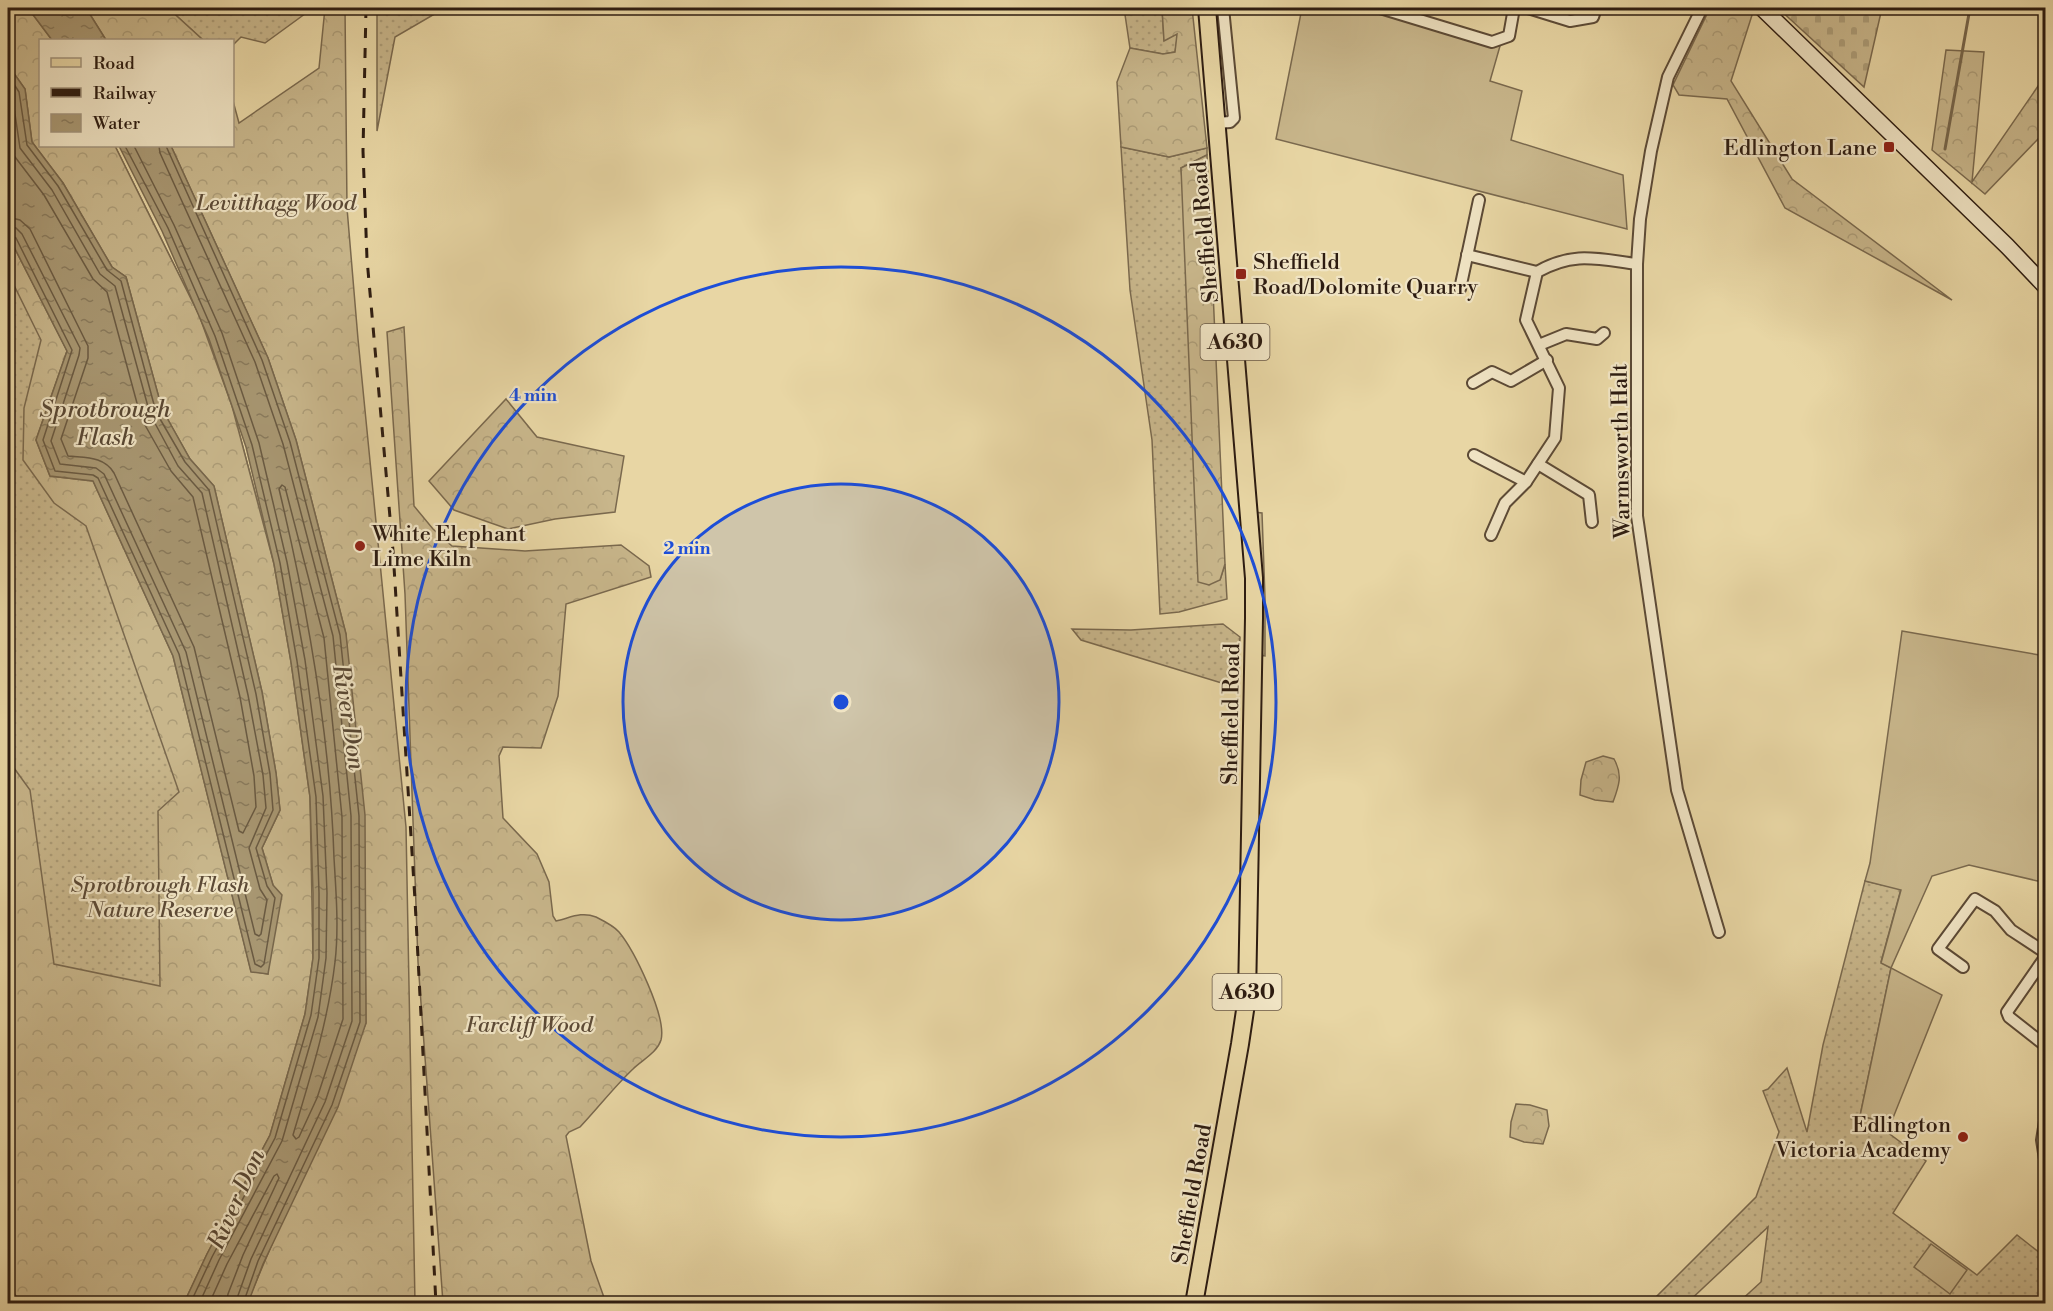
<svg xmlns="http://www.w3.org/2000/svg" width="2053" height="1311" font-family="'Libre Bodoni',serif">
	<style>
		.grass { fill: url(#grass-dots); stroke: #7a694e; stroke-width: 1.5 }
		.forest { fill: url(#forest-crowns); stroke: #7a694e; stroke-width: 1.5 }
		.cemetery { fill: url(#cemetery-stones); stroke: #7a694e; stroke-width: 1.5 }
		.garden { fill: #c8b68b; stroke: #7a694e; stroke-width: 1.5 }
		.water { fill: url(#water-ripples); stroke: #77664b; stroke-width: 1.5 }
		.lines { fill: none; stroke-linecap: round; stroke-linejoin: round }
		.shore { stroke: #6a5a42; stroke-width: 1.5 }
		.stream { stroke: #77664b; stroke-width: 3 }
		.street-casing { stroke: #5c4a36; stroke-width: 14 }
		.secondary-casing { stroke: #2d1c11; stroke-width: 18 }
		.primary-casing { stroke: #2d1c11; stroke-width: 20 }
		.street { stroke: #f0e4c4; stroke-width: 10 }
		.secondary { stroke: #f0e4c4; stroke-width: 15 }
		.primary { stroke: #e8d6a4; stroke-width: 16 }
		.rail { stroke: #2d1c11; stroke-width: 3; stroke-dasharray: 10 10; stroke-linecap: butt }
		.ring { fill: none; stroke: #1d4ed8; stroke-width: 3 }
		.poi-dot { fill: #8f2418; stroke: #f0e4c4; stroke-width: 2 }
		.labels { text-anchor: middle; stroke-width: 4.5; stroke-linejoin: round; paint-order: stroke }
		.shield { fill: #f0e4c4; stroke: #685847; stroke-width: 1.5 }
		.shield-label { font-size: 21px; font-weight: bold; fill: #2d1c11 }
		.poi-label { font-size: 22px; fill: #2d1c11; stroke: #f0e4c4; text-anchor: end }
		.park-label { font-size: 22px; font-style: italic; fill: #5c4a36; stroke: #f0e4c4 }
		.street-label { font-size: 22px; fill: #2d1c11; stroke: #f0e4c4 }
		.water-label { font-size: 24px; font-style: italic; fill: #584733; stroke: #f0e4c4 }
		.centre { fill: #1d4ed8; stroke: #f0e4c4; stroke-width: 3 }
		.ring-label { font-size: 18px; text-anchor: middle; font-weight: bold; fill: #1d4ed8; stroke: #f0e4c4; stroke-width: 4.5; stroke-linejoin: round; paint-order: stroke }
	</style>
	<defs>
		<pattern id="grass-dots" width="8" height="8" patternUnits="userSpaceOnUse" patternTransform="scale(1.5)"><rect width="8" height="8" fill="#c8b68b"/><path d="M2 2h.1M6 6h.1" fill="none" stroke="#ac9c77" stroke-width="1.8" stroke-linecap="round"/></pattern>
		<pattern id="forest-crowns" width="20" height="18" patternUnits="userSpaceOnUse" patternTransform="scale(1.5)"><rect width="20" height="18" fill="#c8b68b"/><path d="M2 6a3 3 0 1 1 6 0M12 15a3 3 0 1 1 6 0" fill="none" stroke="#ac9c77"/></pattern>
		<pattern id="cemetery-stones" width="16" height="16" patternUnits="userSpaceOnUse" patternTransform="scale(1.5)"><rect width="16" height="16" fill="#c8b68b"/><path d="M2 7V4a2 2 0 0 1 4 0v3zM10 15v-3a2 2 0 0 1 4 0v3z" fill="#ac9c77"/></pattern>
		<pattern id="water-ripples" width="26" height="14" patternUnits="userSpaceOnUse" patternTransform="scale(1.5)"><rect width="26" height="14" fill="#a89772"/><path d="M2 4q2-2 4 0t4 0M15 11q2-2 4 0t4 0" fill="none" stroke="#897a5c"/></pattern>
	</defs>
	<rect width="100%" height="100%" fill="#e8d6a4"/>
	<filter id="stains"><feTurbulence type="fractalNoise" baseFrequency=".00333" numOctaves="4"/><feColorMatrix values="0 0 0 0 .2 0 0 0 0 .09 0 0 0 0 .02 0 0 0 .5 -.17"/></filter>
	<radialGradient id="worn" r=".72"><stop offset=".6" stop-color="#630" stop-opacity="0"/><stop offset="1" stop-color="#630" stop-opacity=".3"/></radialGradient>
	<!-- grass -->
	<g class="grass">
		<polygon points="8,8 28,8 52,40 40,40 40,146 115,146 199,315 232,406 274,564 310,797 207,1254 184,1303 8,1303"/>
		<polygon points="168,8 313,8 265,43 241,37 233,45 232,40 203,40"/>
		<polygon points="377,8 445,8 395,37 377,131"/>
		<polygon points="1124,8 1162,8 1164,40 1178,33 1175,52 1163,54 1130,48"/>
		<polygon points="1121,147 1169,157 1207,148 1207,155 1181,168 1220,580 1225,564 1227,599 1179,612 1160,614 1152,440 1130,290"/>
		<polygon points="1223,624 1240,637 1238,688 1081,640 1072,629 1131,630"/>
		<polygon points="1865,881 1901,889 1881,962 1891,968 1860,1116 1891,1123 1887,1132 1926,1161 1893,1213 1977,1275 2017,1235 2045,1257 2045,1303 1738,1303 1761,1282 1768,1227 1687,1303 1649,1304 1756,1197 1779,1132 1763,1091 1768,1089 1787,1068 1807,1132 1823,1045"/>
	</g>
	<!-- forest -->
	<g class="forest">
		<polygon points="8,8 28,8 52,40 40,40 40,146 115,146 199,315 232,406 274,564 291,662 310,797 313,958 305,1014 270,1135 207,1254 184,1303 21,1303 8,1285 8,774 14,768 30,790 54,964 160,986 158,811 179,792 86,526 54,503 23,460 24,408 41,340 8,273 8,235 67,351 36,440 50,476 93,481 173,656 251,971 268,974 273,885 262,848 280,810 276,773 262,692 214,486 190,459 162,409 126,277 112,267 63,183 32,142 25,89 8,65"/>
		<polygon points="86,8 168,8 203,40 106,40"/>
		<polygon points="325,8 345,8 347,208 358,339 406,827 415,1303 247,1303 366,1023 365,945 346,634 296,440 268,358 171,146 232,146 233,101 239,123 319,68"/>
		<polygon points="1162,8 1192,8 1207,148 1169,157 1121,147 1117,82 1130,48 1163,54 1175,52 1177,34 1164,41"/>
		<polygon points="1710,8 1748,8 1753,12 1731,81 1792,179 1952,300 1785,208 1727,99 1679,95 1673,85"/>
		<polygon points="1946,50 1984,52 1972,182 2045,76 2045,141 2039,138 1985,194 1932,150"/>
		<polygon points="1207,155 1225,564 1220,580 1209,585 1198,582 1181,168"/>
		<path d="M 404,327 L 414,506 L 433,529 L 452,546 L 525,551 L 621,545 L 649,566 L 651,577 L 566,604 L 558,696 L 541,748 L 503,747 L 499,756 L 503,818 L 537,854 L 549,882 L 553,916 L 556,921 C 570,918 581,911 596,917 C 602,920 614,926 619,932 C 634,950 667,1017 661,1040 C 657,1053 642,1060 633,1069 C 614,1087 598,1108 580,1127 L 569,1132 L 566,1136 L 591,1261 L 606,1303 L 443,1303 L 418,962 L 405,594 L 387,332 Z"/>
		<polygon points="506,399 537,437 624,456 615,512 555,519 508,529 454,510 429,481"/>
		<polygon points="1253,512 1262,513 1265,598 1265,656 1257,655"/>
		<path d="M 1603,756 L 1614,759 C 1623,775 1619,786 1613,802 L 1595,800 L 1580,795 L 1581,780 L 1586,762 Z"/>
		<polygon points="1516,1104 1530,1105 1547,1110 1549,1126 1543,1144 1524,1142 1510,1137 1511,1122"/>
	</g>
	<!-- cemetery -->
	<polygon class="cemetery" points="1778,8 1882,8 1864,87"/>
	<!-- garden -->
	<g class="garden">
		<polygon points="1302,8 1362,8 1500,46 1490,81 1522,91 1511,140 1623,175 1627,229 1276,139"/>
		<polygon points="1902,631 2045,656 2046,840 2042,882 1969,865 1932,876 1891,968 1942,995 1891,1123 1860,1116 1891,968 1881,963 1901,890 1865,881 1870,863"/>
		<polygon points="1931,1244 1967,1270 1950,1294 1914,1267"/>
	</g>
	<!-- water -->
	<g class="water">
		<polygon points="28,8 86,8 106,40 52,40"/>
		<polygon points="8,65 25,89 32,142 63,183 112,267 126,277 162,409 190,459 214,486 262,692 276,773 280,810 262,848 273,885 282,895 268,974 251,972 173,656 93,481 50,476 36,440 67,351 8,235"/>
		<polygon points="119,146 171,146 268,358 296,440 346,634 365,815 366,1023 338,1107 263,1264 248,1303 184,1303 207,1254 270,1135 305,1014 313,958 313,893 310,797 291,662 274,564 246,447 209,339 162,231"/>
	</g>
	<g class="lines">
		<!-- shore -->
		<g class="shore">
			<polyline points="8,75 19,92 27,145 58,186 107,270 121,281 156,412 185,462 209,490 256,694 270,774 273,810 256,848 267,886 275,898 264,964 261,967 255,964 179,654 98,478 93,475 55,471 43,440 72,350 16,238 8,234"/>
			<polyline points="8,87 12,94 20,148 52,190 100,274 115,286 150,414 178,466 202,493 248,695 263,775 266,808 249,848 260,889 267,900 261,934 259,936 255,934 186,652 104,474 96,468 60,464 51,441 79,355 80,348 22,234 16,228 8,226"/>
			<path d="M 8,127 L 12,153 L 44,195 L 93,279 L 107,292 L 141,418 L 171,471 L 193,497 L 240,697 L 254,776 L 256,807 L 243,833 L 239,831 L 194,647 L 114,473 C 104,456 85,458 68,456 L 61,439 L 88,358 L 88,346 L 30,229 L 20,220 L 8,217"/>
			<polyline points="125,146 168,228 215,336 252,445 280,563 297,661 316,797 319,893 319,958 311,1015 275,1138 212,1257 190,1304"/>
			<polyline points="134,146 174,225 222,333 259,443 287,562 305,660 323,796 327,893 326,958 318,1017 282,1141 219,1260 199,1304"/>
			<polyline points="159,146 160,153 255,362 283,444 333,636 351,816 352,1021 325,1102 251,1259 235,1304"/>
			<polyline points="166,146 262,360 290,442 340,635 359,816 360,1022 332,1105 258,1261 243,1304"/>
			<path d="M 282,485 L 285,487 L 324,638 L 342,817 L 343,1019 L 317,1098 L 299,1137 L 296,1139 L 293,1135 C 310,1078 328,1022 335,962 C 339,928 336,892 334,858 C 330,733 308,610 279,489 Z"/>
			<polyline points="209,1304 227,1264 274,1176 277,1174 279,1178 243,1255 228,1294 226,1304"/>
		</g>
		<!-- stream -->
		<polyline class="stream" points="1945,149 1970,8"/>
		<!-- street casing -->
		<g class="street-casing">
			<g id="street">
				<polyline points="1380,8 1492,42 1509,36 1514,8"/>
				<polyline points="1528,8 1570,21 1593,17 1596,8"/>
				<polyline points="1702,8 1668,77 1651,151 1640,219 1637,264 1637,516 1677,790 1719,932"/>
				<polyline points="1217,123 1230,122 1234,118 1223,8"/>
				<polyline points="1467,255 1537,272"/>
				<polyline points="1460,289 1479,200"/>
				<polyline points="1539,345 1566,334 1597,339 1604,333"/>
				<polyline points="1473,383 1492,372 1511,381 1547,360"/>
				<polyline points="1474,455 1526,482"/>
				<polyline points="1538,464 1589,495 1592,522"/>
				<path d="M 1491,535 L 1505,503 L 1526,482 L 1555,438 L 1559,388 L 1526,320 L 1537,272 C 1574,251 1597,259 1637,264"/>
				<polyline points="2046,956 2007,1012 2009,1017 2046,1046"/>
				<polyline points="1963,967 1938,949 1975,899 1995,911 2011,930 2046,953"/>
				<polyline points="2046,1115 2042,1140 2046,1166"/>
			</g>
		</g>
		<!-- secondary casing -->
		<g class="secondary-casing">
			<polyline id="secondary" points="1762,8 2007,246 2046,287"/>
		</g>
		<!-- primary casing -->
		<g class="primary-casing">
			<polyline id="primary" points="1194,1304 1240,1044 1247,997 1254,618 1254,578 1207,8"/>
		</g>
		<!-- street -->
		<use href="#street" class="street"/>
		<!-- secondary -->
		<use href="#secondary" class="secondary"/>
		<!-- primary -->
		<use href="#primary" class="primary"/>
		<!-- rail -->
		<polyline class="rail" points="366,8 363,151 367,259 393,551 415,900 436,1304"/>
	</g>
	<!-- distance rings -->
	<circle cx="841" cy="702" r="218" fill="#1d4ed8" fill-opacity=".12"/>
	<g class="ring">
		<circle cx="841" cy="702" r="218"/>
		<circle cx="841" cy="702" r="435"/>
	</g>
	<!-- markers -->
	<g class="poi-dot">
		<rect x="1883" y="141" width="12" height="12" rx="3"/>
		<rect x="1235" y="268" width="12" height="12" rx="3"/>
		<circle cx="360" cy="546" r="6"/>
		<circle cx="1963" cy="1137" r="6"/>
	</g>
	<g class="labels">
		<!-- shield labels -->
		<g class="shield">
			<rect x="1200.5" y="324" width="69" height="36" rx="4.5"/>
			<rect x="1212.5" y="974" width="69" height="36" rx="4.5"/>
		</g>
		<g class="shield-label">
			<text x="1235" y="349">A630</text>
			<text x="1247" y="999">A630</text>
		</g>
		<!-- poi labels -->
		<g class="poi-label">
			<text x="1877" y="155">Edlington Lane</text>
			<text x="1253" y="269" text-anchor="start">Sheffield<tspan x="1253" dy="25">Road/Dolomite Quarry</tspan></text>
			<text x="372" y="541" text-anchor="start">White Elephant<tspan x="372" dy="25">Lime Kiln</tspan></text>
			<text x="1951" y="1132">Edlington<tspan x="1951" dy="25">Victoria Academy</tspan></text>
		</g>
		<!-- park labels -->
		<g class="park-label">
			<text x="276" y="210">Levitthagg Wood</text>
			<text x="160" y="892">Sprotbrough Flash<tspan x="160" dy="25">Nature Reserve</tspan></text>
			<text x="529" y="1032">Farcliff Wood</text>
		</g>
		<!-- street labels -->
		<g class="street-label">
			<text transform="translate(1204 232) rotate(-95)" y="8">Sheffield Road</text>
			<text transform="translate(1620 451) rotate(-91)" y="8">Warmsworth Halt</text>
			<text transform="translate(1230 714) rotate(-89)" y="8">Sheffield Road</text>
			<text transform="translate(1191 1194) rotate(-80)" y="8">Sheffield Road</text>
		</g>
		<!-- water labels -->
		<g class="water-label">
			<text x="105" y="417">Sprotbrough<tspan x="105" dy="28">Flash</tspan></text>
			<text transform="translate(349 717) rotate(81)" y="8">River Don</text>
			<text transform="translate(236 1199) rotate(-66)" y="8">River Don</text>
		</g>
	</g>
	<circle cx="841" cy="702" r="9" class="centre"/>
	<g class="ring-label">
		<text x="533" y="401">4 min</text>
		<text x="687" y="554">2 min</text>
	</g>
	<!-- margin -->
	<rect width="2053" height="1311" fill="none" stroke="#e8d6a4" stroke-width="30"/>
	<rect x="9" y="9" width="2035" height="1293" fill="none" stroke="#2d1c11" stroke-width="3"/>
	<rect x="15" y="15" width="2023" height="1281" fill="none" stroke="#2d1c11" stroke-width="1.5"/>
	<!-- legend -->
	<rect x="39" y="39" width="195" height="108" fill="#f0e4c4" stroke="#a2947c" stroke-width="1.5"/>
	<rect x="51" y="58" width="30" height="9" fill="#e8d6a4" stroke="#a2947c" stroke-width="1.5"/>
	<text x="93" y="69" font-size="18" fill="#2d1c11">Road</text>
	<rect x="51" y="88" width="30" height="9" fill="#2d1c11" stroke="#a2947c" stroke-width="1.5"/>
	<text x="93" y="99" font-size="18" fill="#2d1c11">Railway</text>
	<rect x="51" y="114" width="30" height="18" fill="url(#water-ripples)" stroke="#a2947c" stroke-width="1.5"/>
	<text x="93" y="129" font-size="18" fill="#2d1c11">Water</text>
	<rect width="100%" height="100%" filter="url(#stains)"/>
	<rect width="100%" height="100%" fill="url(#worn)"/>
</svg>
